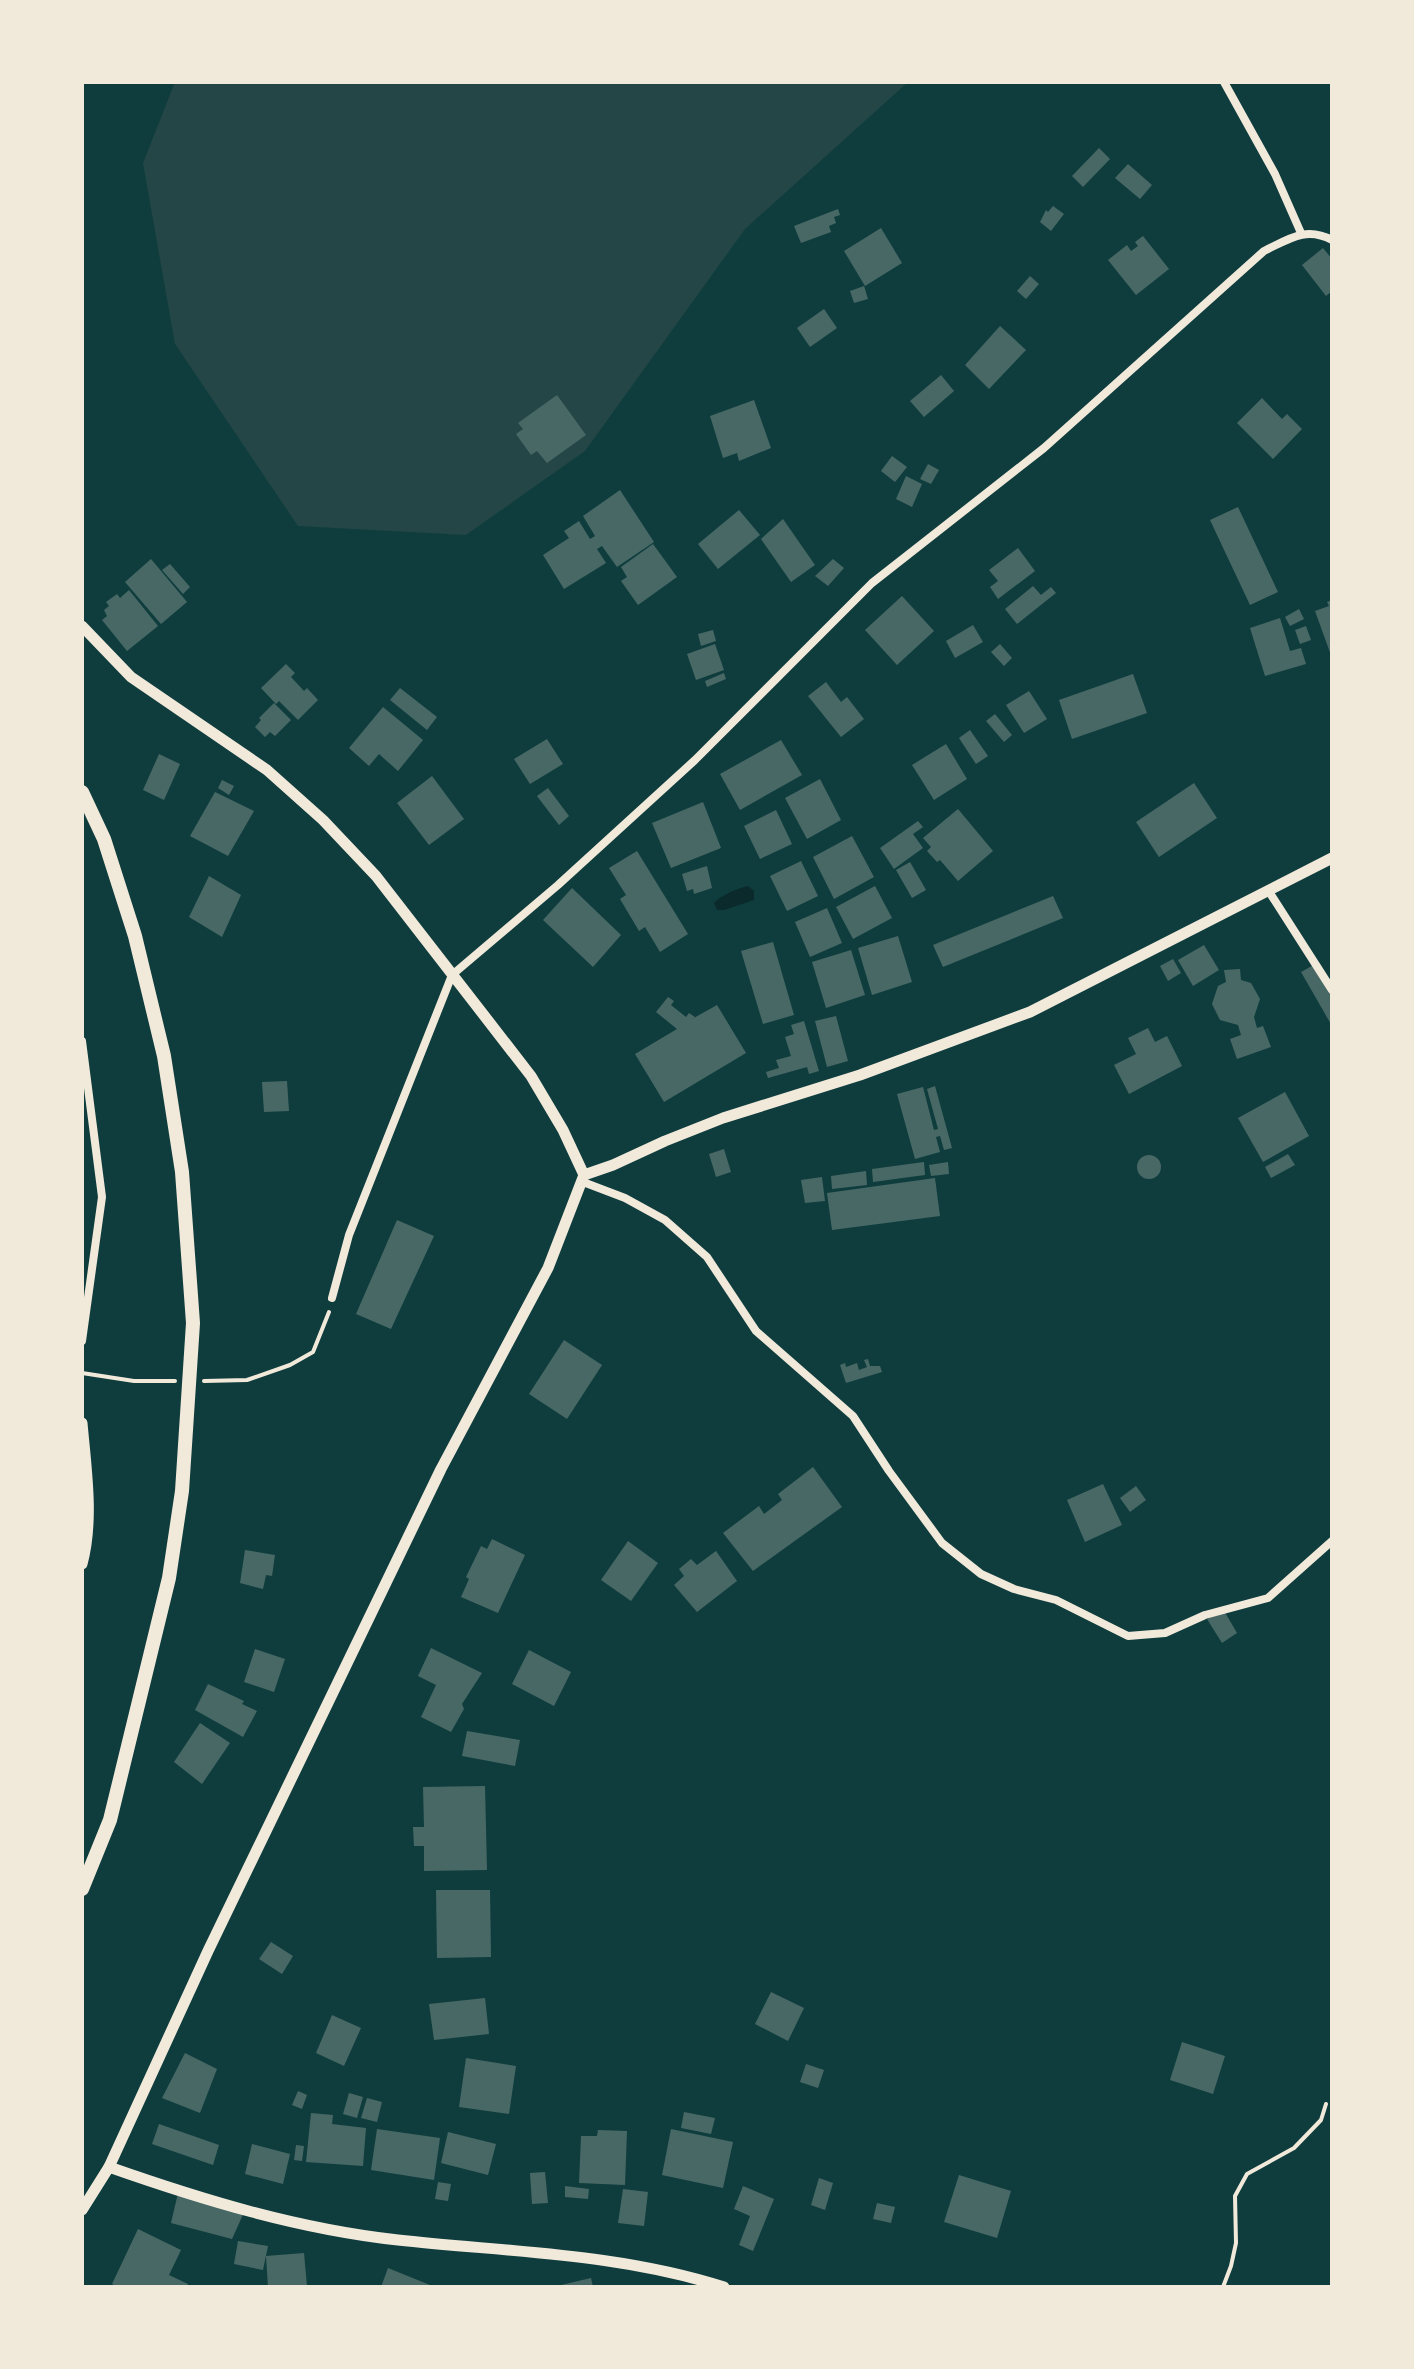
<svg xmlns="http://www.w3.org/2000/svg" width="1414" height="2369" font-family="'PT Sans Narrow',sans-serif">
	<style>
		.green { fill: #244646 }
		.water { fill: #0a2a2b }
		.building { fill: #486865 }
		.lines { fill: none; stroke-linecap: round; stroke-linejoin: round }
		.path { stroke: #f1e9da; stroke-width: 4 }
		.minor { stroke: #f1e9da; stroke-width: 8 }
		.tertiary { stroke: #f1e9da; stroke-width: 11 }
		.trunk { stroke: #f1e9da; stroke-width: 14 }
	</style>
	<rect width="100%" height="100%" fill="#0f3d3e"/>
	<!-- green -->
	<polygon class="green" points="175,82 908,82 745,229 585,451 466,535 298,526 175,344 143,163"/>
	<!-- water -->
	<path class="water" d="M 748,886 L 754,891 L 754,900 L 724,910 L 717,910 L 714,903 C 721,895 738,888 748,886 Z"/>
	<!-- building -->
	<g class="building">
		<polygon points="1099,148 1110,159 1083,187 1072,176"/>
		<polygon points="1128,164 1152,185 1140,199 1115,178"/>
		<polygon points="1053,206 1064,214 1051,231 1040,222 1046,210 1048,212"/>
		<polygon points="838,209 840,215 834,217 836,223 829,226 831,232 801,243 794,226"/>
		<polygon points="881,228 902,263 865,286 844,251"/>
		<polygon points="1143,236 1169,269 1136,295 1108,260 1127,245 1131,251 1138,246 1135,242"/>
		<polygon points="1323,248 1332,259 1332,291 1326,296 1302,265"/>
		<polygon points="1030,276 1039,284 1026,299 1017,291"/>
		<polygon points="864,286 868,299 854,303 850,291"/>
		<polygon points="824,309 837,328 810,347 797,328"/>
		<polygon points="1000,326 1026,350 989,389 965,365"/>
		<polygon points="941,375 954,391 924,417 910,401"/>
		<polygon points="557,395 586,435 547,463 537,451 531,455 516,434 523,429 518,423"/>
		<polygon points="1262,398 1282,419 1287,414 1302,429 1273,459 1237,423"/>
		<polygon points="754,400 771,448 739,461 737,453 723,458 710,416"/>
		<polygon points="892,456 907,467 895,482 881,471"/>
		<polygon points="928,464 939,470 931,484 920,479"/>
		<polygon points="906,476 922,484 912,507 896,499"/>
		<polygon points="620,490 654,542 617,567 602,546 597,549 606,563 564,589 543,555 569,538 564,531 579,521 590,539 595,536 583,516"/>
		<polygon points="1238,507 1278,592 1250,605 1210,520"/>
		<polygon points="739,510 760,535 718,569 698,544"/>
		<polygon points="783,519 815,565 791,582 761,539"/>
		<polygon points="653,544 677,577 638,605 621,581 627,577 621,567"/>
		<polygon points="1018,548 1035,571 998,599 990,587 998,581 989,570"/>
		<polygon points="151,559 187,602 161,624 125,582"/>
		<polygon points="833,559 844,568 828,586 815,576"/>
		<polygon points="170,564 190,587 183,594 162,570"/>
		<polygon points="1033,586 1041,595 1051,587 1056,593 1017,624 1005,609"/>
		<polygon points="129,590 158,626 127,651 102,620 107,616 104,610 109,606 106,602 117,594 120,598"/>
		<polygon points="902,596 934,631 897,665 865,630"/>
		<polygon points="1332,600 1332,658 1315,611 1329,606 1327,602"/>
		<polygon points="1299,609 1304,619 1290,626 1285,617"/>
		<polygon points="1280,618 1290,651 1301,648 1306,664 1265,676 1250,628"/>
		<polygon points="973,625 983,642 955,658 946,641"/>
		<polygon points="1306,626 1311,640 1300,644 1295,630"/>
		<polygon points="713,630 716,641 701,646 698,634"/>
		<polygon points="715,644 724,670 696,680 687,654"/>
		<polygon points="1000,644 1012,658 1004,666 991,652"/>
		<polygon points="286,664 295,673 291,677 304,691 307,688 318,700 298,720 279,701 276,704 261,688"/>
		<polygon points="724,673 726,679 707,687 705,681"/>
		<polygon points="1133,674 1147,713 1072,739 1059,700"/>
		<polygon points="826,682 841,702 847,697 864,719 841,737 808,696"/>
		<polygon points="400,688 437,717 427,730 390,700"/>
		<polygon points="1029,691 1047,719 1024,733 1006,705"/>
		<polygon points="274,703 291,720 275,736 270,732 265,737 255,727 261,720 259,718"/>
		<polygon points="383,707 423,740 398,771 379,754 369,766 349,748"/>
		<polygon points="995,714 1012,735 1004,742 986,721"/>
		<polygon points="970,730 988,756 976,764 959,738"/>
		<polygon points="547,739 563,764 530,784 514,759"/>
		<polygon points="781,740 802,775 740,810 720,774"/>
		<polygon points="946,744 967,779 934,800 912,765"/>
		<polygon points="159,754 180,764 164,800 143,790"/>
		<polygon points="432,776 464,819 429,845 397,803"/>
		<polygon points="820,779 841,820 807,839 785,798"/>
		<polygon points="222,780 234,786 229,795 218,788"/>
		<polygon points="1194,783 1217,818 1159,857 1136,822"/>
		<polygon points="548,788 569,816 559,825 537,796"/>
		<polygon points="215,792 254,811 228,856 190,836"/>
		<polygon points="703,802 721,848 671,868 652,823"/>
		<polygon points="958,809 993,851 958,881 940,860 937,862 927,851 931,847 923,838"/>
		<polygon points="776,810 792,844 760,859 744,826"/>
		<polygon points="918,821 923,827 913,834 923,848 894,869 880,848"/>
		<polygon points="852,836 874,877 834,899 813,857"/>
		<polygon points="637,851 688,934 660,952 645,927 639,931 620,899 626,895 609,868"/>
		<polygon points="801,861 818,896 787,911 770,876"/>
		<polygon points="910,862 926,890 912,898 896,870"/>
		<polygon points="707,866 712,888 694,894 693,889 687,891 682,874"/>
		<polygon points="209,876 241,895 222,937 189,917"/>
		<polygon points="875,886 892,918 853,939 836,907"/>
		<polygon points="572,888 621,935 593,967 543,920"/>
		<polygon points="1053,896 1063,918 943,967 933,945"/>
		<polygon points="827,908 842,943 810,957 795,922"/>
		<polygon points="898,936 912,982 872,995 858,948"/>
		<polygon points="773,942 794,1015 763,1024 741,951"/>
		<polygon points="1204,945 1219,970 1193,986 1178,960"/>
		<polygon points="851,950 865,995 826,1008 812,962"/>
		<polygon points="1173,959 1181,973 1168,981 1160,966"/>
		<polygon points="1319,962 1332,985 1332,1026 1301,972"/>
		<polygon points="1240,969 1241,980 1251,983 1260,999 1254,1017 1257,1028 1263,1026 1271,1047 1237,1059 1230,1039 1241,1035 1238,1025 1220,1020 1212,1004 1218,986 1226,982 1224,970"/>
		<polygon points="668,997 674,1001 671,1005 686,1017 689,1013 695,1017 692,1019 717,1005 746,1053 664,1102 635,1054 677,1029 656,1012"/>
		<polygon points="836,1016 848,1061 827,1067 815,1021"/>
		<polygon points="804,1021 819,1071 809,1074 807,1067 768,1078 766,1072 779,1068 776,1060 791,1056 785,1037 794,1034 791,1025"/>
		<polygon points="1148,1028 1155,1042 1167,1036 1182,1066 1129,1094 1114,1065 1136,1054 1128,1038"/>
		<polygon points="287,1081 289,1111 264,1112 262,1082"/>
		<polygon points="935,1086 952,1148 944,1150 940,1136 936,1137 940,1152 915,1159 897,1094 923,1087 934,1130 938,1129 927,1089"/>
		<polygon points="1285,1092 1309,1136 1263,1162 1238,1118"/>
		<polygon points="724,1149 731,1172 716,1177 709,1154"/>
		<polygon points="1288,1154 1295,1165 1271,1178 1265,1167"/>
		<circle cx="1149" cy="1167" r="12"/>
		<polygon points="924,1162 925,1175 873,1182 872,1169"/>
		<polygon points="948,1162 949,1174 931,1176 929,1165"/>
		<polygon points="866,1171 867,1185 832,1189 831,1176"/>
		<polygon points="822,1177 825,1201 805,1203 801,1180"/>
		<polygon points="935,1178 940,1216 832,1230 827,1193"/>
		<polygon points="397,1220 434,1236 391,1329 356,1314"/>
		<polygon points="564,1340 602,1365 567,1419 529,1394"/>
		<polygon points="868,1359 870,1366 880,1366 882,1372 846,1383 840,1365 845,1363 846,1367 857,1363 859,1370 867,1367 864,1360"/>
		<polygon points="813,1467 842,1507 753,1571 723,1533 759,1506 764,1514 782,1500 778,1494"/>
		<polygon points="1103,1484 1122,1525 1085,1542 1067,1500"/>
		<polygon points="1136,1486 1146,1500 1130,1512 1120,1498"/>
		<polygon points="492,1539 525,1555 498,1613 461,1597 469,1579 466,1577 481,1546 487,1549"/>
		<polygon points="628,1541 658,1563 631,1601 601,1580"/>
		<polygon points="245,1550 275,1555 272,1576 266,1575 263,1589 240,1583"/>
		<polygon points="716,1551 737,1581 697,1612 674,1585 684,1576 679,1569 691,1559 697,1565"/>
		<polygon points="1223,1609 1237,1633 1222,1643 1207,1619"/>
		<polygon points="431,1648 482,1673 462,1704 464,1709 451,1732 421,1717 436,1685 418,1676"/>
		<polygon points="255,1649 285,1659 274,1692 244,1682"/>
		<polygon points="529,1650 571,1672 554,1706 512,1684"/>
		<polygon points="208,1684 244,1701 242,1704 257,1711 243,1737 195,1710"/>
		<polygon points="200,1723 230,1743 202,1784 174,1762"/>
		<polygon points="467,1731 520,1740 515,1766 462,1756"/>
		<polygon points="485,1786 487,1870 424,1871 424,1846 414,1846 413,1827 424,1827 423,1787"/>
		<polygon points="436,1890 490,1890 491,1957 437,1958"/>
		<polygon points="271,1942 293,1956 282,1974 259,1959"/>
		<polygon points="771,1992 804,2008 788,2041 755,2024"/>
		<polygon points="485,1998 489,2034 434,2040 429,2004"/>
		<polygon points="332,2015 361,2028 344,2066 316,2053"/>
		<polygon points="1182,2042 1225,2056 1213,2094 1170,2080"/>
		<polygon points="185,2053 217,2069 200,2113 162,2098"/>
		<polygon points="466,2058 516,2066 509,2114 459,2107"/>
		<polygon points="806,2064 824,2070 818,2088 800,2082"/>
		<polygon points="298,2091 307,2095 302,2109 292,2105"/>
		<polygon points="349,2093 363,2097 357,2118 343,2114"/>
		<polygon points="367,2098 382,2102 377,2122 361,2118"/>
		<polygon points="684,2112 715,2118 711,2134 681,2128"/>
		<polygon points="311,2113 333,2115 332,2124 366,2128 363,2166 306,2162"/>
		<polygon points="159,2124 219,2145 213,2165 152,2144"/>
		<polygon points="377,2129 440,2138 434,2180 371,2170"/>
		<polygon points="671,2129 733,2142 723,2188 662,2175"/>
		<polygon points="598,2130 627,2131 625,2185 579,2183 581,2136 597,2136"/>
		<polygon points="448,2132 496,2144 488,2175 441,2163"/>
		<polygon points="252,2144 290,2154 283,2184 245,2174"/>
		<polygon points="296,2145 304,2146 302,2161 294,2160"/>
		<polygon points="545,2172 548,2203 532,2204 530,2173"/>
		<polygon points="959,2175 1011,2191 997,2238 944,2222"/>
		<polygon points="819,2178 833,2183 825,2210 811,2205"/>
		<polygon points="438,2182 451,2184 448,2201 435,2199"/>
		<polygon points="565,2186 589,2189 588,2199 565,2197"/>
		<polygon points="743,2186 774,2199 753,2251 739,2245 750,2216 734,2209"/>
		<polygon points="623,2189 648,2192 644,2226 618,2223"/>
		<polygon points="178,2193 245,2210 232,2239 171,2223"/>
		<polygon points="877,2203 895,2207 891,2223 873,2219"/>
		<polygon points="138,2229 181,2250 169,2275 188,2284 187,2287 118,2287 112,2284"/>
		<polygon points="238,2241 268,2246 263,2270 234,2264"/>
		<polygon points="304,2253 307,2286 268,2287 266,2256"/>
		<polygon points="388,2268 430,2285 430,2287 381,2287"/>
		<polygon points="591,2278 593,2287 557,2287 557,2286"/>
	</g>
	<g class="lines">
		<!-- path -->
		<g class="path">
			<polyline points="82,1373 134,1381 175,1381"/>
			<polyline points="204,1381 247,1380 290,1365 313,1352 329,1312"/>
			<polyline points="1223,2287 1231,2266 1236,2243 1235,2196 1247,2174 1294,2148 1321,2120 1326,2104"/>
		</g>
		<!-- minor -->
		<g class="minor">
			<polyline points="1224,82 1275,174 1301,233"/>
			<polyline points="1268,890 1332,990"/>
			<polyline points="82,1041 102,1197 82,1341"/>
			<polyline points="583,1182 625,1198 665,1220 707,1257 756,1331 853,1416 889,1471 942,1543 981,1574 1014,1589 1056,1600 1128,1636 1165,1633 1205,1615 1268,1598 1332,1541"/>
			<path d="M 332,1298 L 349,1235 L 452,975 L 558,885 L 695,760 L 872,583 L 1044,448 L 1264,251 C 1289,239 1306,226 1332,240"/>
		</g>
		<!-- tertiary -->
		<g class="tertiary">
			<polyline points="82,626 131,677 267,770 323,820 376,876 531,1076 563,1130 584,1175 548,1268 441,1469 208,1951 109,2167 82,2210"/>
			<polyline points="584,1175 613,1165 665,1141 723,1118 860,1075 1030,1012 1332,858"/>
			<path d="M 82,1423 C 86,1468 94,1520 82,1564"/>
			<path d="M 109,2167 C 203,2200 298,2229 398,2240 C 507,2252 618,2253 724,2287"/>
		</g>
		<!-- trunk -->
		<polyline class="trunk" points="82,792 104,839 135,936 164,1056 182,1172 193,1323 182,1491 169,1578 110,1820 82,1889"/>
	</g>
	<!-- border -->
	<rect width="1414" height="2369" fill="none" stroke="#f1e9da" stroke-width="168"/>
</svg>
